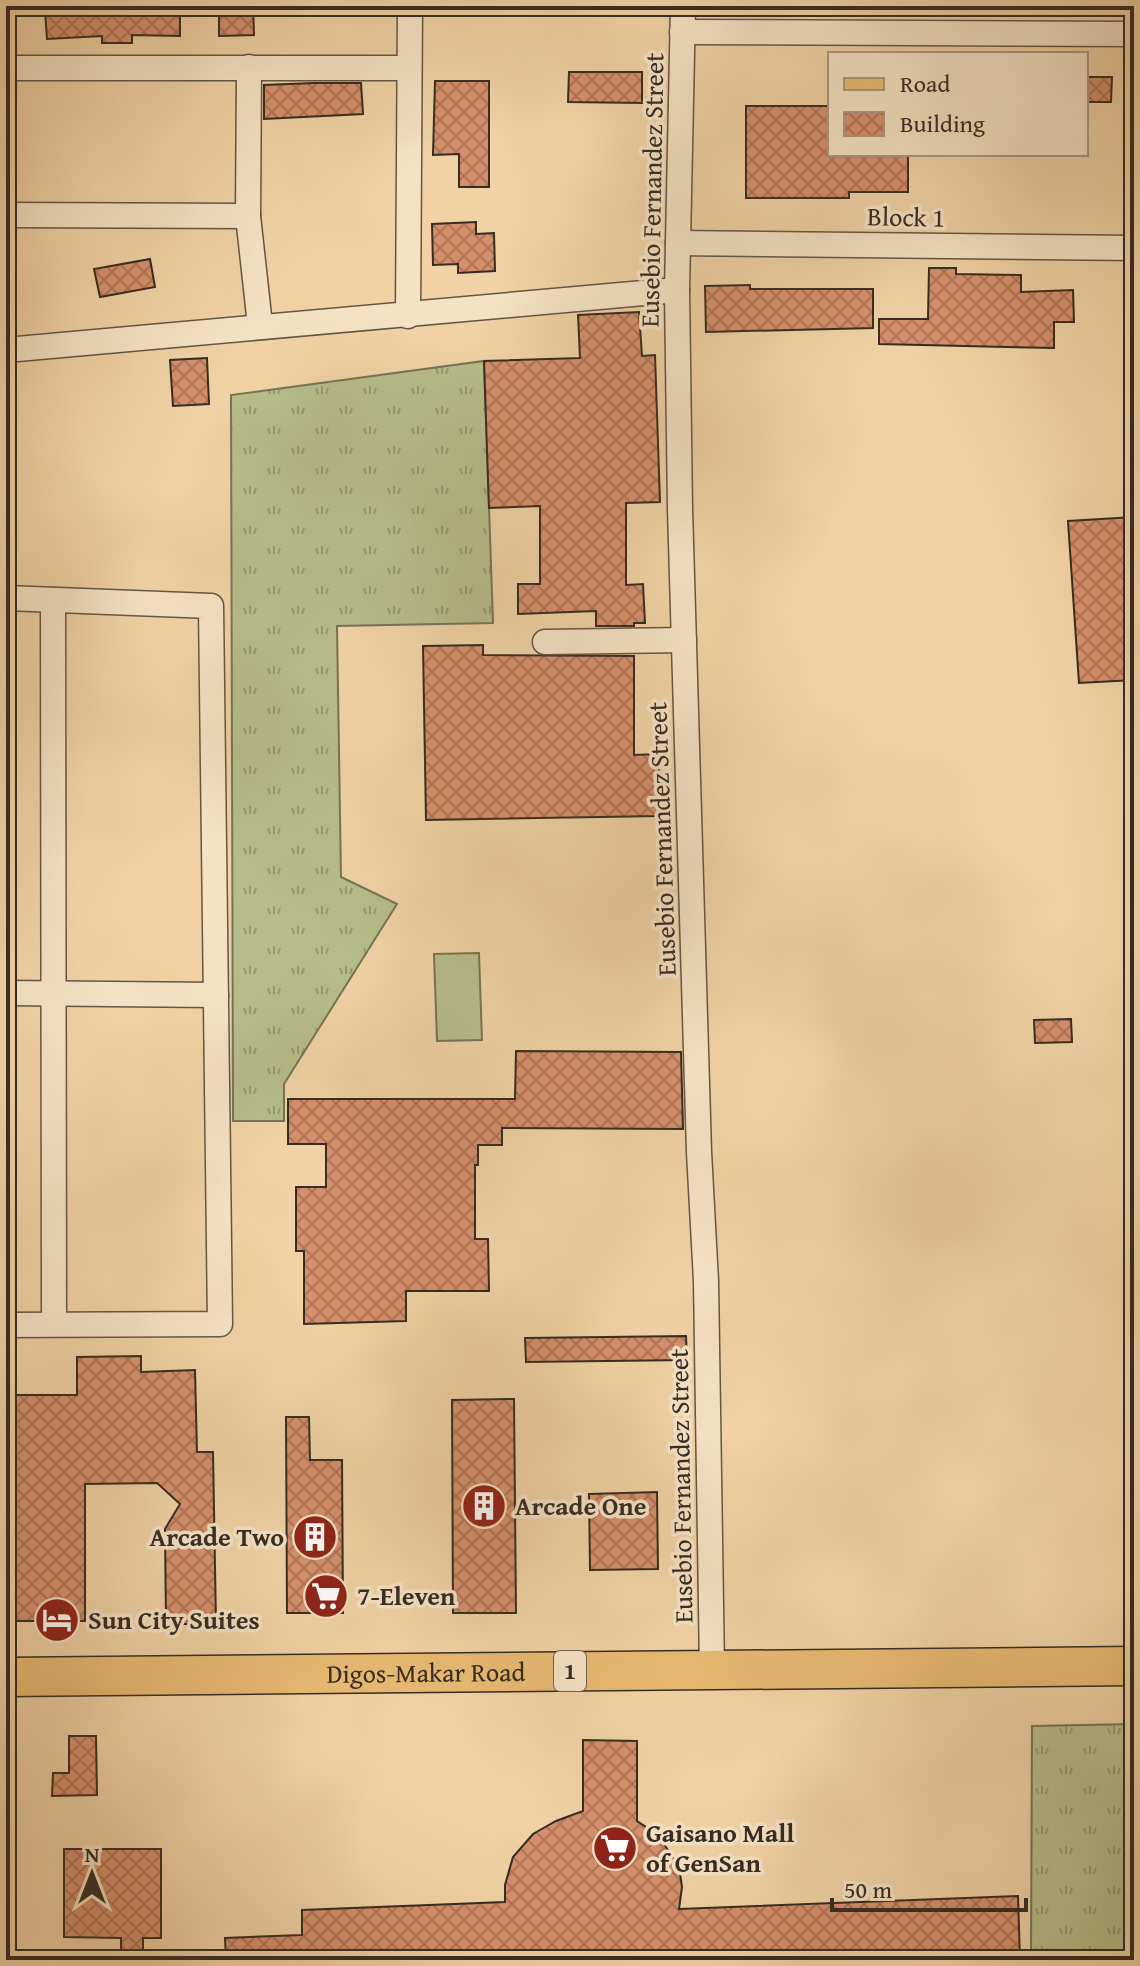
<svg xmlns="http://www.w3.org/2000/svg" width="1140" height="1966" font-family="'Gentium Book Plus',serif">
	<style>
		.grass { fill: url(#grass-tufts); stroke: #767456; stroke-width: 2 }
		.garden { fill: #b6bd89; stroke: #767456; stroke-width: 2 }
		.building { fill: url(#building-cross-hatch); stroke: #362c23; stroke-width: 2 }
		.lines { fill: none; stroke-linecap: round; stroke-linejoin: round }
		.minor-casing { stroke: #645644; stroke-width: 27 }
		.primary-casing { stroke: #362c23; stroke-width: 41 }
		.minor { stroke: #f5e2c4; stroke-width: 24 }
		.primary { stroke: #e8b972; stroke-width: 38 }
		.labels { text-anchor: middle; stroke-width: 7; stroke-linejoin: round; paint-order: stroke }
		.shield { fill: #f5e2c4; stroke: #6f6353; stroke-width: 2 }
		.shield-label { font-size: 24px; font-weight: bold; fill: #362c23 }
		.street-label { font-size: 26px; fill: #362c23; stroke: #f5e2c4 }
		.poi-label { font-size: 26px; font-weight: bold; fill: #362c23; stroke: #f5e2c4; text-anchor: start }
	</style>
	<defs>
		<pattern id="grass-tufts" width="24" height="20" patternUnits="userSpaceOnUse" patternTransform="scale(2)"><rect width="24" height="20" fill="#b6bd89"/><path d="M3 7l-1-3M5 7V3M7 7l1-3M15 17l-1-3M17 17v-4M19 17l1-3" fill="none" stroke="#959a70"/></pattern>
		<pattern id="building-cross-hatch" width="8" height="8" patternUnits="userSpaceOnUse" patternTransform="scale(2)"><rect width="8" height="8" fill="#d68f6b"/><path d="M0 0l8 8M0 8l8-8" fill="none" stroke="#ae7558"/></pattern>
	</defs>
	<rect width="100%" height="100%" fill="#f0d2a5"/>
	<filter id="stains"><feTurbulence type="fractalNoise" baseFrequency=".0025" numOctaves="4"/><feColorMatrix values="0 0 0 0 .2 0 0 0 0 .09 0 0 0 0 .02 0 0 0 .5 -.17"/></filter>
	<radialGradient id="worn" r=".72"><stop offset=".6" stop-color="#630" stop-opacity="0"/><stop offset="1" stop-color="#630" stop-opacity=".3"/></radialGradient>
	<!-- grass -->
	<g class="grass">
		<polygon points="484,361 493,623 337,626 341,877 397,904 284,1084 284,1121 233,1121 231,395"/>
		<polygon points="1134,1724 1134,1960 1031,1960 1032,1726"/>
	</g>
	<!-- garden -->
	<polygon class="garden" points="479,953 482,1040 437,1041 434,954"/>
	<!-- building -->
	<g class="building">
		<polygon points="103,6 180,6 180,36 132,35 132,43 102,43 102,36 47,39 45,11 103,10"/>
		<polygon points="233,6 253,6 254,35 219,36 219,10 233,10"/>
		<polygon points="569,72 642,72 642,103 568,102"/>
		<polygon points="1086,77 1112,77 1111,102 1086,102"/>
		<polygon points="435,81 489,81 489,187 459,187 459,154 433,155"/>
		<polygon points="314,83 361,83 363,114 264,119 264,85"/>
		<polygon points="746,106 830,106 830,154 908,154 908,192 849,192 849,198 746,198"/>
		<polygon points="476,222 476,234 494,233 495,271 458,273 458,264 433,265 432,224"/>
		<polygon points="150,259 155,287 100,297 94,269"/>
		<polygon points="929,268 956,268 956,274 1021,275 1021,292 1073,290 1074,322 1054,322 1054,348 879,344 879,319 928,319"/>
		<polygon points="750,285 750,289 873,289 873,328 706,332 705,286"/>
		<polygon points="639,312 642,356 655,355 660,502 626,503 626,585 643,584 645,623 634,623 634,626 596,626 596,611 518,614 518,584 540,584 540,506 489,508 484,361 580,358 578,315"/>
		<polygon points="207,358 209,404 173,406 170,360"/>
		<polygon points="1134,517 1134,680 1079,683 1068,521"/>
		<polygon points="483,645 483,655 634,656 634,755 658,754 660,816 426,820 423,646"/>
		<polygon points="1071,1019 1072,1042 1035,1043 1034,1020"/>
		<polygon points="516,1051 681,1052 683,1129 502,1128 502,1145 478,1145 478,1165 475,1165 475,1239 488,1239 489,1291 406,1291 406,1321 304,1324 304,1251 296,1251 296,1187 326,1187 326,1144 288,1144 288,1099 515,1099"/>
		<polygon points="686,1336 687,1360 526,1362 525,1338"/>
		<polygon points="141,1356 141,1372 195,1370 197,1452 213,1452 216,1624 166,1624 165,1529 180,1504 157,1483 85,1484 85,1621 6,1621 6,1395 77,1395 77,1357"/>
		<polygon points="514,1399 516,1613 453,1613 452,1400"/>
		<polygon points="286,1417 309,1417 310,1460 342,1460 343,1613 287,1613"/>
		<polygon points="657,1492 658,1569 590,1570 589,1494"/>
		<polygon points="69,1736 96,1736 97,1795 52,1796 53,1773 69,1773"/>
		<polygon points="583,1740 637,1741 637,1821 657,1834 679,1866 682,1887 679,1909 1018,1896 1020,1960 226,1960 225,1938 302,1935 302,1910 505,1902 505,1885 513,1857 533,1834 556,1821 583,1811"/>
		<polygon points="64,1849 161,1849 161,1938 143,1938 143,1960 121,1960 121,1938 64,1937"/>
	</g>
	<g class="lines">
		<!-- minor casing -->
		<g class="minor-casing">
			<g id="minor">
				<polyline points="683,6 677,290 680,509 699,1152 706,1281 712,1670"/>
				<polyline points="682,32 1134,34"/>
				<polyline points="249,67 248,216 260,325"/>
				<polyline points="6,68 409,68"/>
				<polyline points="6,215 248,216"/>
				<polyline points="678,243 1134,248"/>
				<polyline points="408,316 410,6"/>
				<path d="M 6,350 C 230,328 454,311 677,290"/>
				<polyline points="6,598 211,606 220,1324 6,1325"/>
				<polyline points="53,600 54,1324"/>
				<polyline points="545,642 684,640"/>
				<polyline points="6,993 216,995"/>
			</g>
		</g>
		<!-- primary casing -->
		<g class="primary-casing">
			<g id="primary">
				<path id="s1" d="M 6,1677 L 1134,1666"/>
			</g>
		</g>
		<!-- minor -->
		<use href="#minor" class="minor"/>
		<!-- primary -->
		<use href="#primary" class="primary"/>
	</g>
	<!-- icons -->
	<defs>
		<g id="building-disc" transform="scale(2.3)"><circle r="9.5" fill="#8f2418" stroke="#f5e2c4"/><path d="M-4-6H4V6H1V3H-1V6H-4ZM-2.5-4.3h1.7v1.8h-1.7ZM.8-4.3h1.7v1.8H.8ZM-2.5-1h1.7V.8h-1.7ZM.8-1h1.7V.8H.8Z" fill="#fff"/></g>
		<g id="supermarket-disc" transform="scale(2.3)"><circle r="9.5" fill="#8f2418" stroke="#f5e2c4"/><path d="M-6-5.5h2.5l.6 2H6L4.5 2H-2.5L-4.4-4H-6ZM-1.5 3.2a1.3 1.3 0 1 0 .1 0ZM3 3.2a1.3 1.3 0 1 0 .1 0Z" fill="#fff"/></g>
		<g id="hotel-disc" transform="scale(2.3)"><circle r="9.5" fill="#8f2418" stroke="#f5e2c4"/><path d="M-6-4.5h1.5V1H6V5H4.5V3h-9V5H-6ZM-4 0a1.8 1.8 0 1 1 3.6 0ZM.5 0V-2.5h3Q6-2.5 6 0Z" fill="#fff"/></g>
	</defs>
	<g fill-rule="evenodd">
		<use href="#building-disc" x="484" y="1506"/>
		<use href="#building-disc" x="315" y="1537"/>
		<use href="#supermarket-disc" x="326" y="1596"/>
		<use href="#hotel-disc" x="57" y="1620"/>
		<use href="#supermarket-disc" x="615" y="1848"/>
	</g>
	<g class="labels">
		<!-- shield labels -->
		<rect class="shield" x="554" y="1651" width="32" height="40" rx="6"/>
		<g class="shield-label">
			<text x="570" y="1679">1</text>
		</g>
		<!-- street labels -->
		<g class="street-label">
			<text transform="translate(652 190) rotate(-89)" y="9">Eusebio Fernandez Street</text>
			<text transform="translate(906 217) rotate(1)" y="9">Block 1</text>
			<text transform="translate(662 839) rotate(-92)" y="9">Eusebio Fernandez Street</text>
			<text transform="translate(681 1486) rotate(-91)" y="9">Eusebio Fernandez Street</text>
			<text dy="9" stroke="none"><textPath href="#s1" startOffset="420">Digos-Makar Road</textPath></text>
		</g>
		<!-- poi labels -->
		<g class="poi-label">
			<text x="515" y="1515">Arcade One</text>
			<text x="284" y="1546" text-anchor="end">Arcade Two</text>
			<text x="357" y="1605">7-Eleven</text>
			<text x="88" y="1629">Sun City Suites</text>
			<text x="646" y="1842">Gaisano Mall<tspan x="646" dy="30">of GenSan</tspan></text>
		</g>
	</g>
	<!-- margin -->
	<rect width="1140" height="1966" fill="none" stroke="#f0d2a5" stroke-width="32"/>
	<rect x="8" y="8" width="1124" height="1950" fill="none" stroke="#362c23" stroke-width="4"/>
	<rect x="16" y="16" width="1108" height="1934" fill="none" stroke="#362c23" stroke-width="2"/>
	<!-- legend -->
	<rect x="828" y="52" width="260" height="104" fill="#f5e2c4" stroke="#a99984" stroke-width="2"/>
	<rect x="844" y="78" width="40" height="12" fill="#e8b972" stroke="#a99984" stroke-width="2"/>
	<text x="900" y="92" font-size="24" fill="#362c23">Road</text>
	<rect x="844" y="112" width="40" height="24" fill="url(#building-cross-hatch)" stroke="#a99984" stroke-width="2"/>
	<text x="900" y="132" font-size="24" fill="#362c23">Building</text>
	<!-- north arrow -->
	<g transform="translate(92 1874)" stroke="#f5e2c4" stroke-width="6" paint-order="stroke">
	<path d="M0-6L14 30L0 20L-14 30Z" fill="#362c23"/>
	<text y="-12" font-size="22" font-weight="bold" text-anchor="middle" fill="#362c23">N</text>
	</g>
	<!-- scale -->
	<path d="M832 1898v12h194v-12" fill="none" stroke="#362c23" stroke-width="4"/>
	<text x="844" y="1898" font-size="24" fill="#362c23" stroke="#f5e2c4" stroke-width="6" paint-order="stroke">50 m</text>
	<rect width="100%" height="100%" filter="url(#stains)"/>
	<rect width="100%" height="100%" fill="url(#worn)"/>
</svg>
